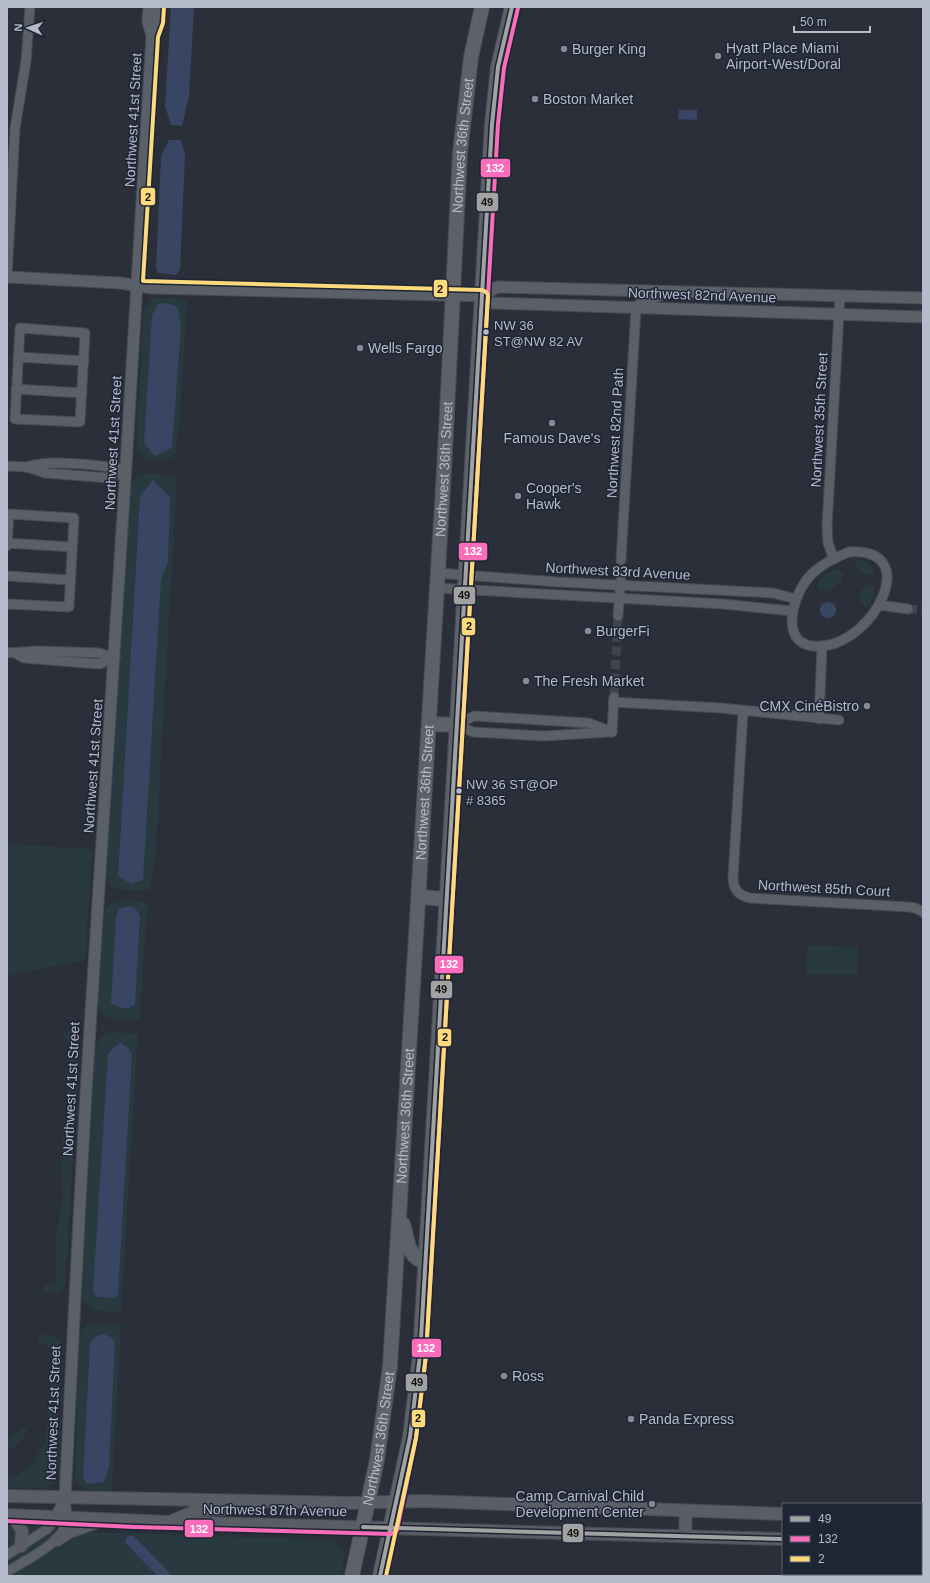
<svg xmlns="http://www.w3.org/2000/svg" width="930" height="1583" font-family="Arial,sans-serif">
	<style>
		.green { fill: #28393f; fill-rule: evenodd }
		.water { fill: #384563 }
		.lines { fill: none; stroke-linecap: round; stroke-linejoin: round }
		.canal { stroke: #384563; stroke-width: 11 }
		.minor-tunnel { stroke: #40444f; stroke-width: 9; stroke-dasharray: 9 4.5; stroke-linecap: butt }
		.minor-casing { stroke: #474b52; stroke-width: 11 }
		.tertiary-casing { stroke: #474b52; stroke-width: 13 }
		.secondary-casing { stroke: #474b52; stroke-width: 14 }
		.primary-casing { stroke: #494c56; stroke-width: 16 }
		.minor { stroke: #5b5f67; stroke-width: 9 }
		.tertiary { stroke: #5b5f67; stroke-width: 11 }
		.secondary { stroke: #5a5d65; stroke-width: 12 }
		.primary { stroke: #5d6169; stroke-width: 14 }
		.bus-1-casing { stroke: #1e2534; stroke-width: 7 }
		.bus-2-casing { stroke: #1e2534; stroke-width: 7 }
		.bus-3-casing { stroke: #1e2534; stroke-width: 7 }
		.bus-1 { stroke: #a2a2a2; stroke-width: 4 }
		.bus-2 { stroke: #fb6dba; stroke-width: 4 }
		.bus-3 { stroke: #fddb7c; stroke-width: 4 }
		.poi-dot { fill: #858a97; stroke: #1e2534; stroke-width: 1.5 }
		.bus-dot { fill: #b5bbca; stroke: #1e2534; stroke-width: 1.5 }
		.labels { text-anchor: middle; stroke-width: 3; stroke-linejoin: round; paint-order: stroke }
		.bus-label { font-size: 13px; fill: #b5bbca; stroke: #1e2534; text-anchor: start }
		.poi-label { font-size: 14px; fill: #b5bbca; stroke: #1e2534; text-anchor: start }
		.street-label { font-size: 14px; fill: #b5bbca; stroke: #1e2534 }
		.line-badge { stroke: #1e2534; stroke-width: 1.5 }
		.badge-label { font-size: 11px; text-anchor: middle; font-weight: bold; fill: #fff }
		.pale-badge-label { font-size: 11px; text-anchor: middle; font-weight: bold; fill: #111 }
	</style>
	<rect width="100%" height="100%" fill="#2b2f39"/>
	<!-- green -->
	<g class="green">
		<path d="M 155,298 L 187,299 L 179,429 L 174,458 C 156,460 144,466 137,444 L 143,313 L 151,300 Z"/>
		<path d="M 148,474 L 177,476 L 156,848 L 150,891 C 130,890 109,895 105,872 L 128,490 C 132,479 137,476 148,474 ZM 140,496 L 168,562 L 161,579 L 131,884 L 118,876 Z"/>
		<path d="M 861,560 L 869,563 L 874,569 L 873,575 C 865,574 859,572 855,565 L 856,562 Z"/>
		<path d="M 837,569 L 841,570 L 844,574 C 841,585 832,590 821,591 L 817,587 C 818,577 828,572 837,569 Z"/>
		<path d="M 869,584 L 874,587 C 876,595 872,604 865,606 L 860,603 C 859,595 860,587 869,584 Z"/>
		<polygon points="7,844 92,849 85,960 7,976"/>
		<path d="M 123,900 L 148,902 L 139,1021 C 120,1020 102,1024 97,1001 L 102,916 C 107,906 112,902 123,900 Z"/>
		<polygon points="807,946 858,947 857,975 806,974"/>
		<polygon points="77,1031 81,1037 65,1286 60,1292 42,1292 43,1285 55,1284 56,1239 62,1201 61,1146 67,1105 69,1040 64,1039 64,1032"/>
		<path d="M 111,1032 L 138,1034 L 121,1312 C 105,1311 86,1313 81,1294 L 95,1047 C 99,1039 102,1035 111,1032 Z"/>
		<path d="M 91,1323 L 121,1325 L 112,1490 C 98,1490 82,1493 75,1480 L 79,1336 L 83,1327 Z"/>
		<polygon points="39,1335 53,1335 60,1341 61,1350 54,1480 49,1487 45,1488 7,1488 7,1476 15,1476 33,1464 45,1441 52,1352 46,1344 38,1342"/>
		<polygon points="25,1427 27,1430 23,1440 7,1451 7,1438"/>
		<polygon points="7,1525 55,1527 71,1538 87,1532 329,1540 337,1542 345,1554 340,1576 7,1576"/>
	</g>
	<!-- water -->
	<g class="water">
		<polygon points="171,7 194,7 189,96 182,126 171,125 165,106"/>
		<polygon points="679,110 697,110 697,120 678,119"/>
		<polygon points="169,140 181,140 185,156 180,270 176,275 158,273 156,268 161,156"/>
		<polygon points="166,303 176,306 178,310 181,326 172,448 154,456 144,442 152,315 158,304"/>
		<polygon points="153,480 170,497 168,562 161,579 143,880 131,884 118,876 140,496"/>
		<circle cx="828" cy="610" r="8"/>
		<path d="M 130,906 L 136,909 L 140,916 L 135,1004 C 128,1011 119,1008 111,1003 L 116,916 L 120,908 Z"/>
		<polygon points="121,1043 129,1049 132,1055 118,1294 115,1298 97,1297 93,1291 108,1054 116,1045"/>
		<polygon points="103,1334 111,1337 115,1342 109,1467 104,1482 87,1484 83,1478 90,1343 96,1336"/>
	</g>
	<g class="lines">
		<!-- canal -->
		<polyline class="canal" points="131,1541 165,1576"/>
		<!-- minor-tunnel -->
		<g class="minor-tunnel">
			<polyline points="621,577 621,560"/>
			<polyline points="908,609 923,610"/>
			<polyline points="614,696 618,616"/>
		</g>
		<!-- minor casing -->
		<g class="minor-casing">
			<g id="minor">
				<polyline points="7,277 15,128 26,61 30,7"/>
				<polygon points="20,328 85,333 80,422 15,419"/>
				<polyline points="18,357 84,361"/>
				<polyline points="16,389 82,393"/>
				<polyline points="7,466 27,467 45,473 110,478 126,470"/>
				<path d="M 27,467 C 49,459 103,465 126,470"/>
				<polyline points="7,543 72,547"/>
				<polyline points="7,546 9,514 74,518 69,607 7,604"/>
				<path d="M 849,552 C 923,547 875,642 822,646 C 778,650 791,599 808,578 C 818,566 834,558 849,552 Z"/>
				<polyline points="834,559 828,543 827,526 840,296"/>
				<polyline points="621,560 636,308"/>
				<polyline points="438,573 558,582 773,593 796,599"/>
				<polyline points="7,576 70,580"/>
				<polyline points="437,588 723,604 792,611"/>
				<polyline points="879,605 908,609"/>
				<polyline points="618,616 621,577"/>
				<polyline points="7,653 38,651 99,653 115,658"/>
				<polyline points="15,653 24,658 36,659 99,664 115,658"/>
				<polyline points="613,702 721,708 839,720"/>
				<path d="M 743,711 L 733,878 C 733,889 739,896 750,898 L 909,907 L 915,908 L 923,912"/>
				<polyline points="819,719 822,646"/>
				<polyline points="457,725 474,716 589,723 612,732"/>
				<polyline points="457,725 473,732 544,736 609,732"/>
				<polyline points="612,732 614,697"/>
				<polyline points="7,1555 47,1529 51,1524 65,1498"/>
				<path d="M 7,1572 C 25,1560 64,1543 67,1520 C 68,1513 65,1505 65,1498"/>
				<polyline points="832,1576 832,1574"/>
			</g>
		</g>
		<!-- tertiary casing -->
		<g class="tertiary-casing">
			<g id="tertiary">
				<polyline points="152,36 157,22 158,7"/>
				<polyline points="7,277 120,283 152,288 482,296 497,287 923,298"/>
				<polyline points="482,296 491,303 923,317"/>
				<path d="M 636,308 C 644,299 655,298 666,292"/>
				<path d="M 65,1498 C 73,1341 80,1184 90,1028 C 110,697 134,367 152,36 L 148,22 L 149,7"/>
			</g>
		</g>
		<!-- secondary casing -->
		<g class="secondary-casing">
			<g id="secondary">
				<polyline points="7,1496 350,1503 423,1501 783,1514"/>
				<polyline points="7,1515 169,1522 783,1539"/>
				<polyline points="13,1516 22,1531 21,1546"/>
				<polyline points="921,1518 923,1518"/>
				<polyline points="172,1521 198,1510 224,1509 235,1501"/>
				<polyline points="685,1536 686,1511"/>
				<polyline points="57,1540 69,1532 98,1522"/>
				<polyline points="921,1542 923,1542"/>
			</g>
		</g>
		<!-- primary casing -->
		<g class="primary-casing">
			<g id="primary">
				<polyline points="429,724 457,725"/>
				<polyline points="419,897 446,899"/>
				<path d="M 403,1224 C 408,1240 407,1257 425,1262"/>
				<path id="s1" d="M 352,1576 L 377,1460 L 390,1366 L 444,471 L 460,153 L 471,57 L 482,7"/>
				<polyline points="380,1576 410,1437 420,1355 492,124 498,67 512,7"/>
			</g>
		</g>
		<!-- minor -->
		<use href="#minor" class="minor"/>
		<!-- tertiary -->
		<use href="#tertiary" class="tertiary"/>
		<!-- secondary -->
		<use href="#secondary" class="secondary"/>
		<!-- primary -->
		<use href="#primary" class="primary"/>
		<!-- bus-1 casing -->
		<g class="bus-1-casing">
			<g id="bus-1">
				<polyline points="363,1527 783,1539"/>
				<polyline points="380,1576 410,1437 420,1355 492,124 498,67 512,7"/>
			</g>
		</g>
		<!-- bus-2 casing -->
		<g class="bus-2-casing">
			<polyline id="bus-2" points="7,1521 135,1527 391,1534 397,1530 416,1438 426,1355 498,124 504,68 518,8"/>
		</g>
		<!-- bus-3 casing -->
		<g class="bus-3-casing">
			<polyline id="bus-3" points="164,7 163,23 158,37 143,281 482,290 486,292 488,295 426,1355 416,1438 386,1576"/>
		</g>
		<!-- bus-1 -->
		<use href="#bus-1" class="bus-1"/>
		<!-- bus-2 -->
		<use href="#bus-2" class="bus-2"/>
		<!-- bus-3 -->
		<use href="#bus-3" class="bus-3"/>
	</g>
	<!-- markers -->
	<g class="poi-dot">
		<circle cx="564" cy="49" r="4"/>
		<circle cx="718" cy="56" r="4"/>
		<circle cx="535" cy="99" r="4"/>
		<circle cx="360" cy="348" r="4"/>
		<circle cx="552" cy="423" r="4"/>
		<circle cx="518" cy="496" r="4"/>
		<circle cx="588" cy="631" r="4"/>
		<circle cx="526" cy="681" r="4"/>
		<circle cx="867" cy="706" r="4"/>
		<circle cx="504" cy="1376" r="4"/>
		<circle cx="631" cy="1419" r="4"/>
		<circle cx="652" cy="1504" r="4"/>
	</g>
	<g class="bus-dot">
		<circle cx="486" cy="332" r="3.5"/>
		<circle cx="459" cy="791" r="3.5"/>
	</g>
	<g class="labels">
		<!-- bus labels -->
		<g class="bus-label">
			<text x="494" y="330">NW 36<tspan x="494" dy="16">ST@NW 82 AV</tspan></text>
			<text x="466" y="789">NW 36 ST@OP<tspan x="466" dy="16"># 8365</tspan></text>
		</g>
		<!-- poi labels -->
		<g class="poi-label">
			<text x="726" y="53">Hyatt Place Miami<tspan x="726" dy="16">Airport-West/Doral</tspan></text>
			<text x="572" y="54">Burger King</text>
			<text x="543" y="104">Boston Market</text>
			<text x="368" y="353">Wells Fargo</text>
			<text x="552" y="443" text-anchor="middle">Famous Dave's</text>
			<text x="526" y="493">Cooper's<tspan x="526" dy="16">Hawk</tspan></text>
			<text x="596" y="636">BurgerFi</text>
			<text x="534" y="686">The Fresh Market</text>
			<text x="859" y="711" text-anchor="end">CMX CinéBistro</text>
			<text x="512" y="1381">Ross</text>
			<text x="639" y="1424">Panda Express</text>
			<text x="644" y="1501" text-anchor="end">Camp Carnival Child<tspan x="644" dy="16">Development Center</tspan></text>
		</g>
		<!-- street labels -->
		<g class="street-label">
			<text transform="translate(133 120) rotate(-87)" y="5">Northwest 41st Street</text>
			<text dy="5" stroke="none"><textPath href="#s1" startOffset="1436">Northwest 36th Street</textPath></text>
			<text transform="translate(702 295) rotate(2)" y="5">Northwest 82nd Avenue</text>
			<text transform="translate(819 420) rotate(-87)" y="5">Northwest 35th Street</text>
			<text transform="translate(615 433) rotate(-87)" y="5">Northwest 82nd Path</text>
			<text transform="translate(113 443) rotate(-87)" y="5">Northwest 41st Street</text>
			<text dy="5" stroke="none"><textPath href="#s1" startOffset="1112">Northwest 36th Street</textPath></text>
			<text transform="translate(618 571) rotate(3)" y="5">Northwest 83rd Avenue</text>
			<text transform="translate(93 766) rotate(-86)" y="5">Northwest 41st Street</text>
			<text dy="5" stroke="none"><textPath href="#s1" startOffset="788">Northwest 36th Street</textPath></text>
			<text transform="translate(824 888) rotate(3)" y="5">Northwest 85th Court</text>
			<text transform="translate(71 1089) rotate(-87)" y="5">Northwest 41st Street</text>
			<text dy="5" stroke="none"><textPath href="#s1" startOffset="464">Northwest 36th Street</textPath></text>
			<text transform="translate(53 1413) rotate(-88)" y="5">Northwest 41st Street</text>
			<text dy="5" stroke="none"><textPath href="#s1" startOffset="140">Northwest 36th Street</textPath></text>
			<text transform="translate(275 1510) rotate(1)" y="5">Northwest 87th Avenue</text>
		</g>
	</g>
	<g class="line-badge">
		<rect x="480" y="158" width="31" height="20" rx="4" fill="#fb6dba"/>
		<rect x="140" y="187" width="16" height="19" rx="4" fill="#fddb7c"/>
		<rect x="476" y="192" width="23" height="20" rx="4" fill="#a2a2a2"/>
		<rect x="433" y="279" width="15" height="19" rx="4" fill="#fddb7c"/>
		<rect x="458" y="542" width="30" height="19" rx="4" fill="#fb6dba"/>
		<rect x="453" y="586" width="23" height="19" rx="4" fill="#a2a2a2"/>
		<rect x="461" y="617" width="15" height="19" rx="4" fill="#fddb7c"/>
		<rect x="434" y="955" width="30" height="19" rx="4" fill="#fb6dba"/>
		<rect x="430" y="980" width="23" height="19" rx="4" fill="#a2a2a2"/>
		<rect x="437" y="1028" width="15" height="19" rx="4" fill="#fddb7c"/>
		<rect x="411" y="1338" width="31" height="20" rx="4" fill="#fb6dba"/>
		<rect x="405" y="1373" width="23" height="19" rx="4" fill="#a2a2a2"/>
		<rect x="411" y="1409" width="15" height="19" rx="4" fill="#fddb7c"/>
		<rect x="184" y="1519" width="30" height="19" rx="4" fill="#fb6dba"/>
		<rect x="562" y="1523" width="22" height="20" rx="4" fill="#a2a2a2"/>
	</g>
	<g class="badge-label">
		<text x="495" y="172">132</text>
		<text x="473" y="555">132</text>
		<text x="449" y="968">132</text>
		<text x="426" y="1352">132</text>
		<text x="199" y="1533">132</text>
	</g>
	<g class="pale-badge-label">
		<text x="148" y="201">2</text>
		<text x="487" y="206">49</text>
		<text x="440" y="293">2</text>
		<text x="464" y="599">49</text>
		<text x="469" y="630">2</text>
		<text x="441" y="993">49</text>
		<text x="445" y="1041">2</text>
		<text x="417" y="1386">49</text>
		<text x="418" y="1422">2</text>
		<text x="573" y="1537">49</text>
	</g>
	<!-- border -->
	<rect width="930" height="1583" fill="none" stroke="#b5bbca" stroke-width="16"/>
	<!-- legend -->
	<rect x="782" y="1503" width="140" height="72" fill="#1e2534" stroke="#5a6170"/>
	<rect x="790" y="1516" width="20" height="6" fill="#a2a2a2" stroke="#5a6170"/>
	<text x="818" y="1523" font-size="12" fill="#b5bbca">49</text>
	<rect x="790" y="1536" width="20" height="6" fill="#fb6dba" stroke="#5a6170"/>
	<text x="818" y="1543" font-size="12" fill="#b5bbca">132</text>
	<rect x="790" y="1556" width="20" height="6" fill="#fddb7c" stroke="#5a6170"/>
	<text x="818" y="1563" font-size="12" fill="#b5bbca">2</text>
	<!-- north arrow -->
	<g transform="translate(28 28) rotate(273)" stroke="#1e2534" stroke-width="3" paint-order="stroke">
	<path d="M0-3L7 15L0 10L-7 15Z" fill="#b5bbca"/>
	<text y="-6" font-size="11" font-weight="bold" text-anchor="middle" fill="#b5bbca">N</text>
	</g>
	<!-- scale -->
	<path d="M794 26v6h76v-6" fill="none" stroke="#b5bbca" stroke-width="2"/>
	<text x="800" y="26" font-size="12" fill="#b5bbca" stroke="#1e2534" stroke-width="3" paint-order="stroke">50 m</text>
</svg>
